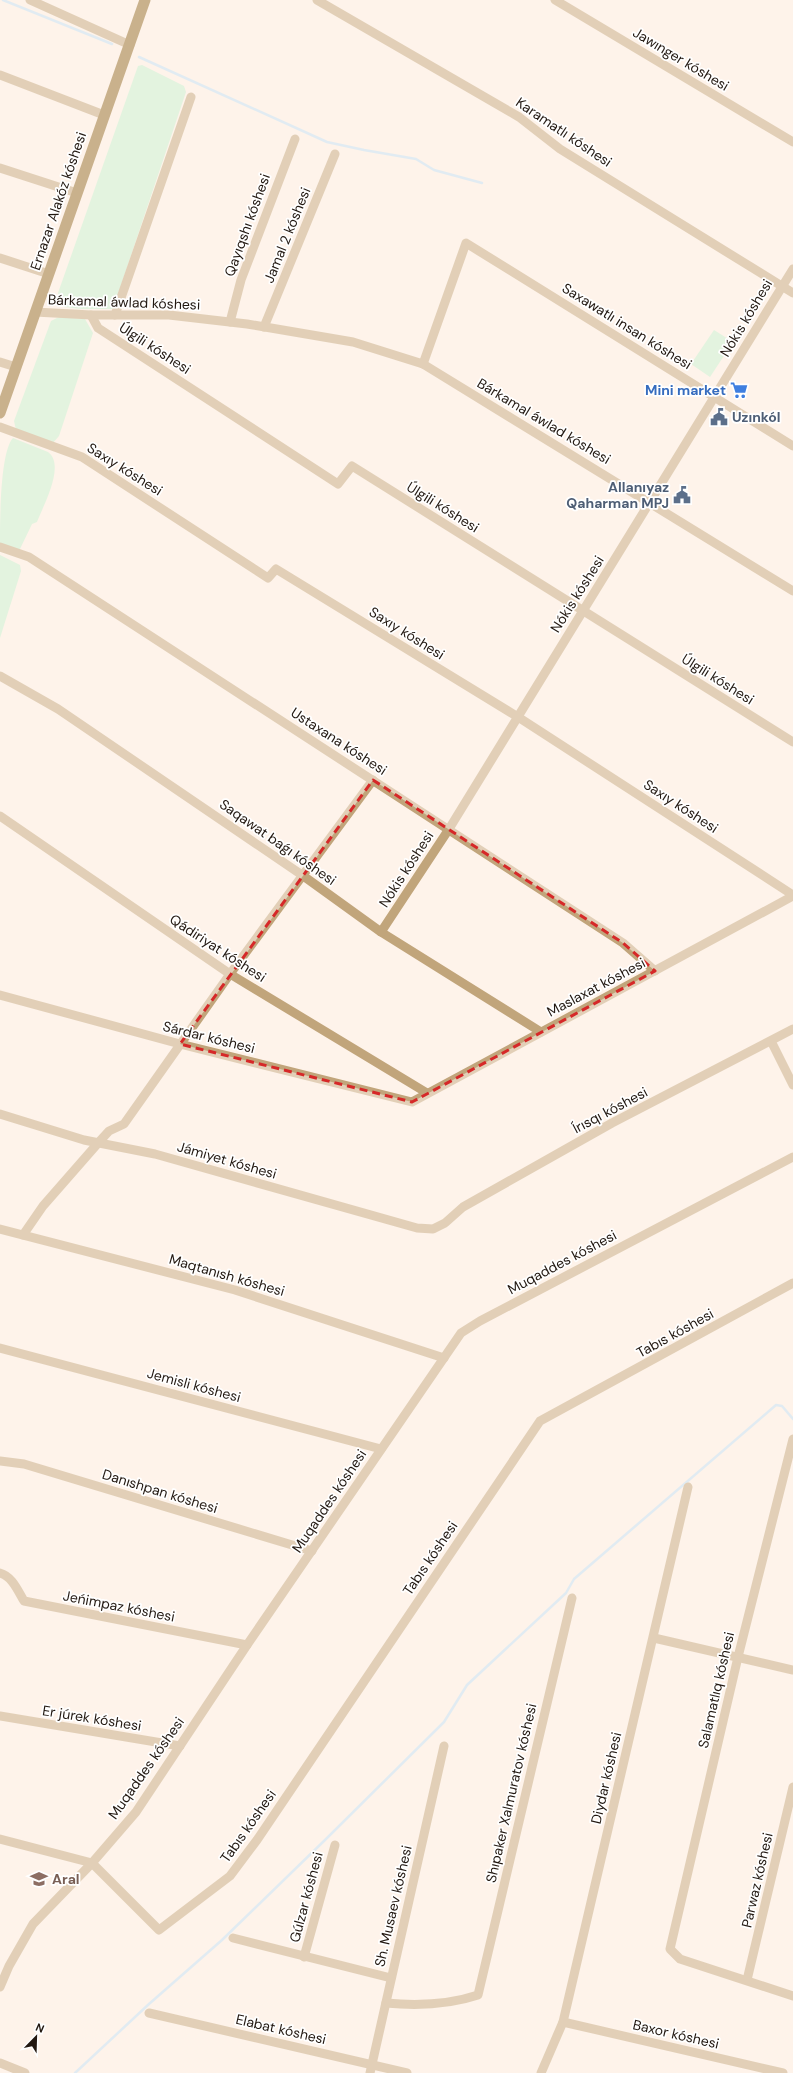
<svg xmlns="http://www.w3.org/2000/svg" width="793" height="2073" font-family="'DM Sans',sans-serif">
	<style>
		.green { fill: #c3f3d3 }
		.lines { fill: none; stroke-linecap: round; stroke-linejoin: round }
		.stream { stroke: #bfe3fc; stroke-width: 2.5 }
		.minor { stroke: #c1a57b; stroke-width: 9 }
		.major { stroke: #8b631c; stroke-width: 11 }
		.marked { fill: none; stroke: #d62828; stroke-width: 3; stroke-dasharray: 8 5; stroke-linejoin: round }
		.labels { text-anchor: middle; stroke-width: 3.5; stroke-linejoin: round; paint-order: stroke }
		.street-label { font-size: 14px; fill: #221811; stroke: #fff }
		.shop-label { font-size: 14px; font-weight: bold; fill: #366cbe; stroke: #fff; text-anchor: end }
		.service-label { font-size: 14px; font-weight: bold; fill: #4e5e75; stroke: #fff; text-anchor: start }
		.education-label { font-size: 14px; font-weight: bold; fill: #785e54; stroke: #fff; text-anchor: start }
	</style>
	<rect width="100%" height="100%" fill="#fef3ea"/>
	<!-- green -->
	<g class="green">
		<polygon points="142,65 184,86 186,92 113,309 82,309 64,307 60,302 58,293 138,66"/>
		<polygon points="59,317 85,319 93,333 59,436 52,444 16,430 14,421 51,321"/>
		<polygon points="714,330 733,342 710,377 691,364"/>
		<path d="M 13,438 L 48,452 C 66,465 43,506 37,522 L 32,524 L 19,551 L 0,545 C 0,521 0,452 13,438 Z"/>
		<polygon points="0,555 20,565 21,571 0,638"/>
	</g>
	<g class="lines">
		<!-- stream -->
		<g class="stream">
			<polyline points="3,0 112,44"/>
			<polyline points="139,57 327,142 364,150 416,159 434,170 482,183"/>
			<polyline points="75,2073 149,2004 222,1940 325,1840 444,1722 467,1685 566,1593 574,1579 776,1405 782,1406 793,1419"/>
		</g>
		<!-- minor -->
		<g class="minor">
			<polyline points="30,0 130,45"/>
			<polyline points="317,0 519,117 560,149 793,293"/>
			<polyline points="555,0 793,142"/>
			<polyline points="0,75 104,115"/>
			<polyline points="0,168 77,193"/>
			<polyline points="0,258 49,274"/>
			<polyline points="35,312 91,315 169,315 247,324 353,342 423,364 793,591"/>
			<polyline points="91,315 98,328 338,484 352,466 793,742"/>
			<polyline points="115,315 191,97"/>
			<polyline points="230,322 241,280 295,139"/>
			<polyline points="264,327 335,154"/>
			<polyline points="0,362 16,367"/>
			<polyline points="423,364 466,243 793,446"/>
			<polyline points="0,427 82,457 268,578 276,569 518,717 793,895"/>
			<polyline points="0,547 29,557 623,943 655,971"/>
			<polyline points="0,676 58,709 302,875 381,932 541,1032"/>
			<polyline points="0,816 230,974 427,1093"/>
			<polyline points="381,932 449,829 793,269"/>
			<polyline points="0,995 180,1044 412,1102 793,896"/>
			<polyline points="771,1041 793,1085"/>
			<polyline points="0,1114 84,1140 155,1154 417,1228 433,1229 445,1223 463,1207 612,1123 793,1029"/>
			<polyline points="0,1229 235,1290 444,1358"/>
			<polyline points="23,1235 43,1206 99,1142 109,1131 124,1124 230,974 373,780"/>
			<polyline points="0,1348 381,1449"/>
			<polyline points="793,1439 738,1657 670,1949 680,1959 793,1996"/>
			<polyline points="0,1461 24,1464 312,1551"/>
			<path d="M 0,1573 C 12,1576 18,1591 24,1601 L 247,1645"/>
			<polyline points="654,1638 793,1670"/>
			<polyline points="0,1716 180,1746"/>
			<polyline points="0,1839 92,1863 159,1930 230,1876 257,1840 540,1421 793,1283"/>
			<polyline points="233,1938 391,1978"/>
			<polyline points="304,1957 335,1845"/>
			<polyline points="747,1980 793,1787"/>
			<polyline points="0,1987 9,1966 33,1924 92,1863 136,1812 247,1645 461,1333 480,1321 793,1157"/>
			<path d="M 386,2003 C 417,2006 448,2005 478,1995 L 572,1598"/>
			<polyline points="149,2013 407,2073"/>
			<polyline points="563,2022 783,2073"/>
			<polyline points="0,2063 25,2073"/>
			<polyline points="370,2073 444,1746"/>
			<polyline points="541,2073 563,2022 688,1487"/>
		</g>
		<!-- major -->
		<polyline class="major" points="0,413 145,0"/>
	</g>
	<!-- marked area -->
	<path d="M0 0H793V2073H0ZM 373,780 L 623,943 L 655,971 L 412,1102 L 180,1044 Z" fill="#fef3ea" fill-opacity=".55" fill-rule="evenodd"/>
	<path class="marked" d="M 373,780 L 623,943 L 655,971 L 412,1102 L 180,1044 Z"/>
	<!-- icons -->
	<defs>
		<g id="supermarket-bare" transform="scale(1.38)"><path d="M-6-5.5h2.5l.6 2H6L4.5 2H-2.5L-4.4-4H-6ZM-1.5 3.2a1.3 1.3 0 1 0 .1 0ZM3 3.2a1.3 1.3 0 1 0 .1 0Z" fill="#3f7fe0" stroke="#fff" stroke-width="2.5" paint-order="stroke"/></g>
		<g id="civic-bare" transform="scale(1.38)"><path d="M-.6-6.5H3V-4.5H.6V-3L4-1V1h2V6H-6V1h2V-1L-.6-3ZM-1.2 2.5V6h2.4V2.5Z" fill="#5c6f8a" stroke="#fff" stroke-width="2.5" paint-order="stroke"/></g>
		<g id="school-bare" transform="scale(1.38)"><path d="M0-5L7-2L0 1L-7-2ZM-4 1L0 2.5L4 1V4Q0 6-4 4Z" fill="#8d6e63" stroke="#fff" stroke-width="2.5" paint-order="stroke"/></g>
	</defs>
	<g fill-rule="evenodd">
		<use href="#supermarket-bare" x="739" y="390"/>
		<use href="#civic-bare" x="719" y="417"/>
		<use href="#civic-bare" x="682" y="495"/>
		<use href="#school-bare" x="39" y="1879"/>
	</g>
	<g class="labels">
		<!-- street labels -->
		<g class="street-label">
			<text transform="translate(681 59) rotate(31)" y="5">Jawınger kóshesi</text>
			<text transform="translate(564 132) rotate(34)" y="5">Karamatlı kóshesi</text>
			<text transform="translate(58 201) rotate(-71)" y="5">Ernazar Alakóz kóshesi</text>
			<text transform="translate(247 225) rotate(-70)" y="5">Qayıqshı kóshesi</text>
			<text transform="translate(287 235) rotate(-68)" y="5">Jamal 2 kóshesi</text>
			<text transform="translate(124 302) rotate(2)" y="5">Bárkamal áwlad kóshesi</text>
			<text transform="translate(746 318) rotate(-59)" y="5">Nókis kóshesi</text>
			<text transform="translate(627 326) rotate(32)" y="5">Saxawatlı insan kóshesi</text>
			<text transform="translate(155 348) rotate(33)" y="5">Úlgili kóshesi</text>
			<text transform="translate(544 421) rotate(31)" y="5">Bárkamal áwlad kóshesi</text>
			<text transform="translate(125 469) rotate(32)" y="5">Saxıy kóshesi</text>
			<text transform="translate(443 507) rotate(32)" y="5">Úlgili kóshesi</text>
			<text transform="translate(577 594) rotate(-58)" y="5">Nókis kóshesi</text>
			<text transform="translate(407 633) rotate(32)" y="5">Saxıy kóshesi</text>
			<text transform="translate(718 679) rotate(32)" y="5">Úlgili kóshesi</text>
			<text transform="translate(339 741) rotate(33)" y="5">Ustaxana kóshesi</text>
			<text transform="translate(681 806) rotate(33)" y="5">Saxıy kóshesi</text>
			<text transform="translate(278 842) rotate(35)" y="5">Saqawat baǵı kóshesi</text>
			<text transform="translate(406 869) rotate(-57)" y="5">Nókis kóshesi</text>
			<text transform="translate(218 948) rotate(33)" y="5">Qádiriyat kóshesi</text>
			<text transform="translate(596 987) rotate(-28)" y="5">Maslaxat kóshesi</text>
			<text transform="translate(209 1037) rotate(14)" y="5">Sárdar kóshesi</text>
			<text transform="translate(610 1110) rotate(-28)" y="5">Írısqı kóshesi</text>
			<text transform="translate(227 1160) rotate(16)" y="5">Jámiyet kóshesi</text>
			<text transform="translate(562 1262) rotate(-28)" y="5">Muqaddes kóshesi</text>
			<text transform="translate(227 1275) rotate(16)" y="5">Maqtanısh kóshesi</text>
			<text transform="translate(675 1333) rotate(-29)" y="5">Tabıs kóshesi</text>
			<text transform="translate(194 1385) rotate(15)" y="5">Jemisli kóshesi</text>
			<text transform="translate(160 1491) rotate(17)" y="5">Danıshpan kóshesi</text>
			<text transform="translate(329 1501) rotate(-56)" y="5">Muqaddes kóshesi</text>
			<text transform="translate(430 1558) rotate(-56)" y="5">Tabıs kóshesi</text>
			<text transform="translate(119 1606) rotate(11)" y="5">Jeńimpaz kóshesi</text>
			<text transform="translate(716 1690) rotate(-77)" y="5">Salamatlıq kóshesi</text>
			<text transform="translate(92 1718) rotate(9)" y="5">Er júrek kóshesi</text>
			<text transform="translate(146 1768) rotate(-55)" y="5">Muqaddes kóshesi</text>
			<text transform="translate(606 1778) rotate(-77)" y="5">Diydar kóshesi</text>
			<text transform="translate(511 1793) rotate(-77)" y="5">Shıpaker Xalmuratov kóshesi</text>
			<text transform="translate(248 1826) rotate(-55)" y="5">Tabıs kóshesi</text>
			<text transform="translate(757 1880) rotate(-77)" y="5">Parwaz kóshesi</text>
			<text transform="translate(306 1897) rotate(-75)" y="5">Gúlzar kóshesi</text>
			<text transform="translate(393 1906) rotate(-77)" y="5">Sh. Musaev kóshesi</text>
			<text transform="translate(281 2029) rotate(13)" y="5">Elabat kóshesi</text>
			<text transform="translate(676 2034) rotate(13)" y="5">Baxor kóshesi</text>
		</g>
		<!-- shop labels -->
		<g class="shop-label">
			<text x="726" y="395">Mini market</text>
		</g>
		<!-- service labels -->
		<g class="service-label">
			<text x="732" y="422">Uzınkól</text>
			<text x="669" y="492" text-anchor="end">Allanıyaz<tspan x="669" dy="16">Qaharman MPJ</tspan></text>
		</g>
		<!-- education labels -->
		<g class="education-label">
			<text x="52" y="1884">Aral</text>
		</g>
	</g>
	<!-- north arrow -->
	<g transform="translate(36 2037) rotate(23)" stroke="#ffffff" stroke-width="3" paint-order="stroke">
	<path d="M0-3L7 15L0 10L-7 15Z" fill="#221811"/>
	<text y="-6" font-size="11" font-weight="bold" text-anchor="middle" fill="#221811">N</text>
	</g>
</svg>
